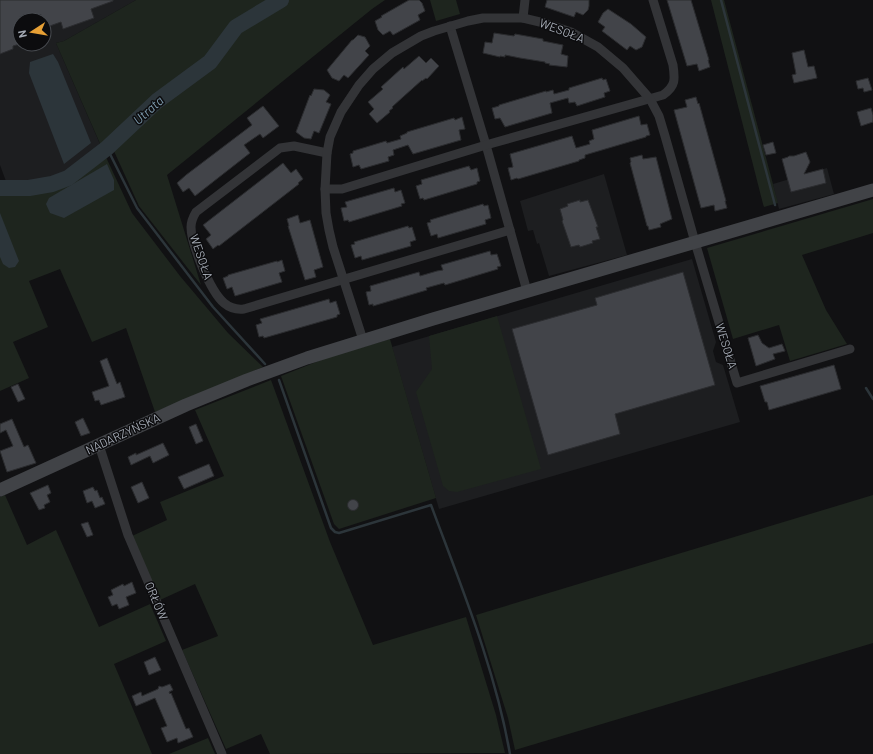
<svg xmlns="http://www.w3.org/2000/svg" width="873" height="754" font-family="Barlow,sans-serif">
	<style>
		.built { fill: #1d1e20; fill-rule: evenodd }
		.green { fill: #1e251e }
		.water { fill: #2c353a }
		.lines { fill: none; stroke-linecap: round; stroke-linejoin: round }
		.stream { stroke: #2c353a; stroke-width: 2.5 }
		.river { stroke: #2c353a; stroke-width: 16 }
		.building { fill: #424449; stroke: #2b2c2f }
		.street { stroke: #333437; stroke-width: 9 }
		.secondary { stroke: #414347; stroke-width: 13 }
		.labels { text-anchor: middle; stroke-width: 3; stroke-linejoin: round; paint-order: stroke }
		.street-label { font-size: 12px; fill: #a3a9b3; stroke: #0c0c0e }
		.water-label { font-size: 13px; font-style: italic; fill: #7c99ac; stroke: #0c0c0e }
	</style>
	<rect width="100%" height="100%" fill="#111113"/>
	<!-- built -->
	<g class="built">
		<path d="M 0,0 L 136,0 L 64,41 L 56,43 L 100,144 L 60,177 L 30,183 L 7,184 L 0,165 ZM 20,20 L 44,20 L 44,44 L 20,44 Z"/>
		<polygon points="827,168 834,194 779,209 773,184"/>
		<polygon points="604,174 627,255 549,276 539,243 537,244 533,230 528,231 520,201"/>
		<polygon points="692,259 716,342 713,351 716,362 723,365 740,422 439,509 392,347"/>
	</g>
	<!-- green -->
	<g class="green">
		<polygon points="136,0 385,0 372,9 167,175 201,285 139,206 113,149 105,155 132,213 180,276 228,333 263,367 155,412 126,328 92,342 60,269 29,281 48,327 13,342 29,378 0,391 0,193 29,192 63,185 80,175 105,155 56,43 64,41"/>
		<polygon points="430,0 456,0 460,14 436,21"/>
		<polygon points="711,0 724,0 778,203 764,207 763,204"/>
		<polygon points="873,199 873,233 802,255 826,310 847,344 790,361 779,325 733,339 707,248"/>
		<polygon points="497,316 541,469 457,492 449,491 443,486 416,392 432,369 429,336"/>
		<polygon points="390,339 436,498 339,529 334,524 281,376 326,358"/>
		<polygon points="271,380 330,542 373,645 466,617 496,715 505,753 270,754 261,734 226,749 182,650 218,636 195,584 160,600 132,536 167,520 160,502 224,476 195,410"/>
		<polygon points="5,495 27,545 56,530 99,627 150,604 166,641 114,664 152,754 0,754 0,497"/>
		<polygon points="873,495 873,643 515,750 508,718 476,615"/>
		<polygon points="208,738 215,754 169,754"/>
	</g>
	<!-- water -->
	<g class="water">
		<polygon points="53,54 58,62 91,143 64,164 29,73 30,62"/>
		<polygon points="107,164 114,180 114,190 64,218 50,213 46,204 49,198"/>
		<polygon points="0,213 19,261 15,267 9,268 3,264 0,257"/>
	</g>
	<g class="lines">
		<!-- stream -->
		<g class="stream">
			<polyline points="721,0 775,205"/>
			<polyline points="107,148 137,208 213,307 265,364"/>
			<path d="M 279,380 L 331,528 L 335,532 L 339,533 L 431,505 C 461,586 495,668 510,754"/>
			<polyline points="866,388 873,399"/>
		</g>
		<!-- river -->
		<polyline class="river" points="0,188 29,188 52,184 68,178 107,148 157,101 210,62 236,27 281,0"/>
	</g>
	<!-- building -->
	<g class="building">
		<polygon points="0,0 113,0 113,1 91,9 94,18 63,29 61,22 47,27 45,20 20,20 20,44 13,46 13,49 0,54"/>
		<polygon points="409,0 419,0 422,3 425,11 418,15 420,20 393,35 390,31 383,35 378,30 375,21 382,17 381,16"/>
		<polygon points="547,0 589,0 589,6 588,10 583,15 576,12 574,17 545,7"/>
		<polygon points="667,0 691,0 709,60 708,60 710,67 699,71 697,64 687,66"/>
		<polygon points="608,9 631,24 646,37 642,47 636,50 630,46 627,50 602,31 605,27 598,22 603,13"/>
		<polygon points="494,33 514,36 515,34 543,39 543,41 563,45 561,54 568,56 567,67 549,65 550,64 545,63 545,62 520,58 505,55 505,57 500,56 500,57 483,53 485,42 492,43"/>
		<polygon points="358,35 365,37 370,46 365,51 369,55 348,78 344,75 339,81 332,78 327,70 352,40 353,40"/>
		<polygon points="804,50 808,67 814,66 817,78 794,83 792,75 796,74 792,53"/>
		<polygon points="419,56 426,63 431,58 439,66 427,79 426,78 422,81 422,80 403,97 392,107 393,108 389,111 390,112 377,123 369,114 374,109 368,102 383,89 381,87 403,67 404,69"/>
		<polygon points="602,78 603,80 606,79 610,91 604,93 605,97 577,106 575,102 569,103 568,98 550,103 552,113 505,127 500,118 495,119 492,108 499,106 499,105 546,91 546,92 553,90 554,94 569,90 569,88"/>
		<polygon points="868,78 872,90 864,92 863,88 858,89 856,81"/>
		<polygon points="314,89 324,90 330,95 326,102 331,104 319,133 314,131 311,139 304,138 296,132 310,95 311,96"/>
		<polygon points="696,97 698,104 699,103 726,201 725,201 727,208 715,211 714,205 701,208 674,110 687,107 685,100"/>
		<polygon points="263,106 279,126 263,138 260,134 244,145 250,153 195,196 189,188 183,192 177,183 186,175 252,125 247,118"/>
		<polygon points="871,108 873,115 873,122 861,126 857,112"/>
		<polygon points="639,116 641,125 647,124 650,135 646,136 646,137 585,155 585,158 579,160 579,161 518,179 517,178 511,180 508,168 513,167 510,154 572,136 576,148 590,144 589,141 594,139 592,130"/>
		<polygon points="462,117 465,129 459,130 461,140 413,154 408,145 393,150 394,155 388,157 389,161 361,169 359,165 353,167 350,154 353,153 353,151 386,141 387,143 401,139 400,136 407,133 407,132 454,118 455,120"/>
		<polygon points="773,142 776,153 766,155 763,145"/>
		<polygon points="806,152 810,162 804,174 823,169 826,183 791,192 782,159 788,157 789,156 794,156"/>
		<polygon points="642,155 643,159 656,157 672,219 660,224 661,227 649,230 648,226 647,226 630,163 631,162 630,158"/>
		<polygon points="283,163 291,173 296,169 303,179 298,183 299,184 219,246 218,245 213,249 206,239 211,235 203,225"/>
		<polygon points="469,166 471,170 477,168 480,181 477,182 477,184 424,200 423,198 420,199 416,186 422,184 421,180"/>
		<polygon points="394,188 395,192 401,190 405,203 401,204 402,206 349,222 348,220 344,221 341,208 347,207 345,202"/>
		<polygon points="580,200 580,202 588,200 598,227 596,227 600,239 592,241 593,243 580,247 579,245 571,247 562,221 563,220 560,209 568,206 567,204"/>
		<polygon points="483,204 484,206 488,205 491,218 485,220 486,224 438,238 437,234 431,236 427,223 431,222 430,220"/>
		<polygon points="298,215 300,223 310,220 323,267 314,270 316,277 305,280 288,226 289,226 287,219"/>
		<polygon points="408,226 409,228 412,227 416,240 410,242 411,246 362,260 361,256 355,258 351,245 355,244 354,242"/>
		<polygon points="490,251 491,255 497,254 501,266 497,267 498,269 445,285 444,283 426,288 427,290 373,306 373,304 369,305 366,292 371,291 370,286 419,272 420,276 437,271 443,270 441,265"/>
		<polygon points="282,260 285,271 279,273 282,282 235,296 232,287 227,289 223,278 228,276 228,275 277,261 277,262"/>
		<polygon points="683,272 715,385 615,414 620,434 548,455 512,329 597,305 595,298"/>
		<polygon points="329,299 330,303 336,301 340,314 337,315 337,317 264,338 263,336 259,337 256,325 262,323 260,319"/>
		<polygon points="758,335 762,343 769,348 782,344 785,351 773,354 775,359 756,366 748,338"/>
		<polygon points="107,358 117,384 120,382 125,397 101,405 99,400 95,401 92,392 109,386 100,361"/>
		<polygon points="834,365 841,389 769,410 767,402 765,402 760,386"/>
		<polygon points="18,384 25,399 18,402 11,387"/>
		<polygon points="83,418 90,433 81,436 75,422"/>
		<polygon points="12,419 24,447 28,445 36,463 7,472 0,451 13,446 6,430 0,433 0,424"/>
		<polygon points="196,424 203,441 196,444 189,427"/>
		<polygon points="163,443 169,455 153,463 150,456 131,465 128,457 136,453 136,455"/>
		<polygon points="209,464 214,476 184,489 178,477"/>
		<polygon points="142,482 149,498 138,503 131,487"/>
		<polygon points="48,485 51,493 47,495 50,502 44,505 45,508 39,510 30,493"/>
		<polygon points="93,487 95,491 97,490 100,498 102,497 105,504 95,508 92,501 87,503 83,491"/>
		<circle cx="353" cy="505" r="5.5"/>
		<polygon points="88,522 93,535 87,537 81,524"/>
		<polygon points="132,582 136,593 126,597 129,605 119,609 117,604 112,606 108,597 113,595 111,590 123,584 124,586"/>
		<polygon points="155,657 161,670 149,675 144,662"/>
		<polygon points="170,684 173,690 169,692 170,694 171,693 186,729 189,728 193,737 178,743 177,738 167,742 161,728 167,726 155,698 136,706 132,696 141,692 142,696 158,689 159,686 162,687"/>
	</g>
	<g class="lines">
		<!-- street -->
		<g class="street">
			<polyline points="523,18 525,0"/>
			<polyline points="450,26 486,145 527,291"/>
			<path d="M 327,153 L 294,146 L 280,148 L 196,212 C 193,217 191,221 191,227 C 191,244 210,291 224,303 C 230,308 236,310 244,309 L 510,230"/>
			<path d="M 325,189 L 342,189 L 486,145 L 663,95 C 676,86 675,79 673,65 L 653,0"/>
			<polyline points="363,340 333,247 329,230 326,213 325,189 327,153 330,137 341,112 359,85 373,69 392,53 421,36 434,31 468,21 483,18 523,18 544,23 571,32 598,47 623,68 650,99 659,116 665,136 695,242 737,383 850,349"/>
			<polyline points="99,445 128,535 222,754"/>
		</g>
		<!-- secondary -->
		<polyline class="secondary" points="0,490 186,405 247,380 307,358 433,319 873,190"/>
	</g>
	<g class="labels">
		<!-- street labels -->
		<g class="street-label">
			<text transform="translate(562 31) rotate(21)" y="4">WESOŁA</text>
			<text transform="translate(201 257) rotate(71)" y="4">WESOŁA</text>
			<text transform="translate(726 346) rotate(73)" y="4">WESOŁA</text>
			<text transform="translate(123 434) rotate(-25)" y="4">NADARZYŃSKA</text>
			<text transform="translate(156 601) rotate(67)" y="4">ORŁÓW</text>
		</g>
		<!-- water labels -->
		<g class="water-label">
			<text transform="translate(148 110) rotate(-42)" y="5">Utrata</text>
		</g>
	</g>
	<!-- north arrow -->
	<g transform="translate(32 32) rotate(258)"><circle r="19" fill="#0c0c0e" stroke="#484b50"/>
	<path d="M0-3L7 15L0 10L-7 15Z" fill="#e7a035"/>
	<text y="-6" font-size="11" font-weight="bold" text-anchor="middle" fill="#a3a9b3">N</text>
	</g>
</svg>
